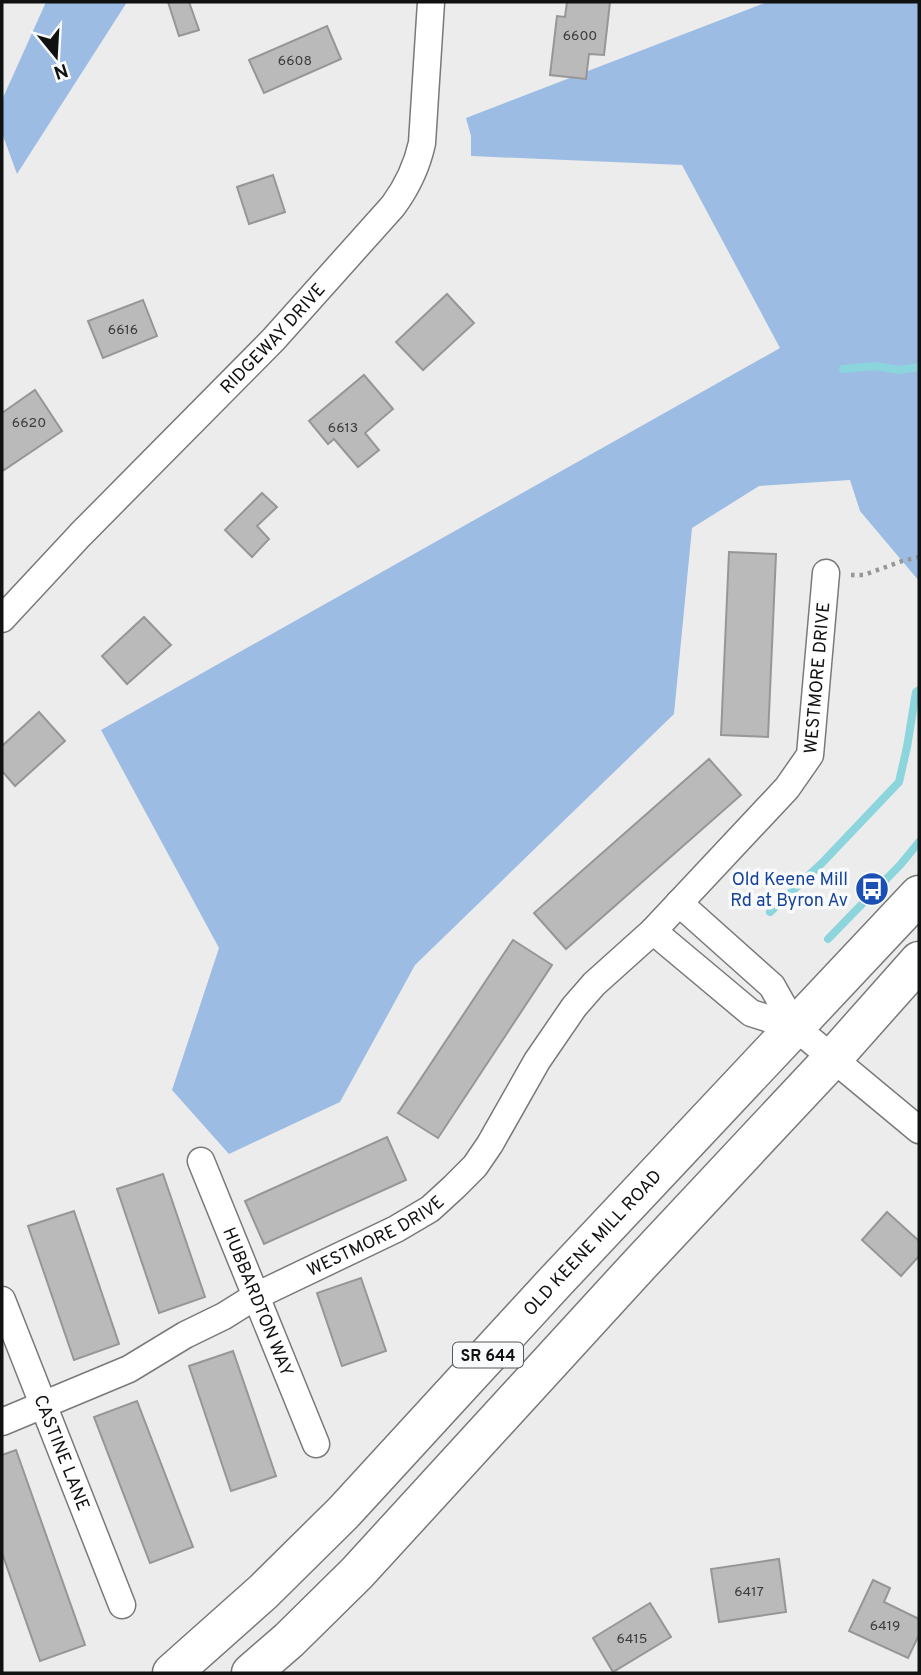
<svg xmlns="http://www.w3.org/2000/svg" width="921" height="1675" font-family="Overpass,sans-serif">
	<style>
		.green { fill: #9cbce4 }
		.lines { fill: none; stroke-linecap: round; stroke-linejoin: round }
		.stream { stroke: #8cd5dc; stroke-width: 8 }
		.building { fill: #bbbaba; stroke: #979697; stroke-width: 2 }
		.minor-casing { stroke: #79797a; stroke-width: 29 }
		.primary-casing { stroke: #79797a; stroke-width: 41 }
		.path { stroke: #959696; stroke-width: 4.5; stroke-dasharray: 3.5 5; stroke-linecap: butt }
		.minor { stroke: #fff; stroke-width: 26 }
		.primary { stroke: #fff; stroke-width: 38 }
		.labels { text-anchor: middle; stroke-width: 7; stroke-linejoin: round; paint-order: stroke }
		.number-label { font-size: 14px; fill: #3b3b3b }
		.shield { fill: #f9fafb; stroke: #565757; stroke-width: 2 }
		.shield-label { font-size: 16px; font-weight: bold; fill: #101111 }
		.street-label { font-size: 18px; fill: #101111; stroke: #f9fafb }
		.transit-label { font-size: 18px; fill: #164399; stroke: #f9fafb; text-anchor: end }
	</style>
	<rect width="100%" height="100%" fill="#ececed"/>
	<!-- green -->
	<g class="green">
		<polygon points="46,2 127,2 17,174 2,133 2,100"/>
		<polygon points="767,2 919,2 919,581 860,511 850,480 759,486 692,528 674,714 415,965 340,1102 229,1154 172,1090 219,948 101,730 780,348 682,165 471,156 471,136 466,118"/>
	</g>
	<g class="lines">
		<!-- stream -->
		<g class="stream">
			<polyline points="843,369 875,366 899,370 919,367"/>
			<polyline points="770,912 822,863 899,782 907,747 916,692 919,690"/>
			<polyline points="828,939 901,864 919,842"/>
		</g>
	</g>
	<!-- building -->
	<g class="building">
		<polygon points="168,2 189,2 199,30 179,36"/>
		<polygon points="567,2 610,2 604,55 589,54 586,79 550,75 557,16 565,17"/>
		<polygon points="327,26 341,59 264,93 249,60"/>
		<polygon points="273,175 285,212 249,224 237,187"/>
		<polygon points="447,294 474,323 423,370 396,342"/>
		<polygon points="143,300 157,336 103,358 88,321"/>
		<polygon points="364,375 393,409 365,433 379,450 358,467 334,439 328,444 309,421"/>
		<polygon points="35,390 62,431 4,470 2,467 2,413"/>
		<polygon points="262,493 277,507 257,526 269,539 252,557 225,530"/>
		<polygon points="729,552 776,554 768,737 721,735"/>
		<polygon points="144,617 171,645 127,684 102,656"/>
		<polygon points="39,712 65,741 15,786 2,771 2,746"/>
		<polygon points="709,759 741,795 566,949 534,913"/>
		<polygon points="513,940 552,965 438,1138 398,1113"/>
		<polygon points="387,1137 406,1180 264,1244 245,1201"/>
		<polygon points="163,1174 205,1297 159,1313 117,1189"/>
		<polygon points="74,1211 119,1344 74,1360 28,1226"/>
		<polygon points="887,1212 919,1241 919,1256 901,1276 862,1240"/>
		<polygon points="361,1278 386,1351 342,1366 317,1293"/>
		<polygon points="233,1351 276,1476 231,1491 189,1366"/>
		<polygon points="137,1401 193,1547 150,1563 94,1417"/>
		<polygon points="16,1450 85,1645 40,1661 2,1553 2,1455"/>
		<polygon points="779,1559 786,1612 719,1622 711,1569"/>
		<polygon points="873,1580 890,1588 884,1602 919,1619 919,1635 908,1658 849,1631"/>
		<polygon points="650,1603 671,1637 613,1672 593,1638"/>
	</g>
	<g class="lines">
		<!-- minor casing -->
		<g class="minor-casing">
			<g id="minor">
				<path id="s1" d="M 2,619 L 81,534 L 273,340 L 393,206 C 407,187 417,166 422,143 L 431,2"/>
				<polyline points="679,903 772,986 795,1027"/>
				<polyline points="653,931 751,1013 795,1027 919,1130"/>
				<path id="s2" d="M 201,1161 L 316,1444"/>
				<path id="s3" d="M 2,1300 L 122,1605"/>
				<path id="s4" d="M 2,1422 L 129,1369 L 185,1335 L 224,1316 L 256,1296 L 396,1229 L 430,1209 L 454,1187 L 475,1166 L 490,1144 L 537,1061 L 574,1007 L 594,984 L 653,931 L 787,788 L 810,755 L 826,573"/>
			</g>
		</g>
		<!-- primary casing -->
		<g class="primary-casing">
			<g id="primary">
				<path id="s5" d="M 172,1673 L 263,1592 L 343,1513 L 556,1281 L 919,895"/>
				<polyline points="251,1673 289,1640 357,1573 640,1264 833,1058 919,961"/>
			</g>
		</g>
		<!-- path -->
		<polyline class="path" points="851,575 864,575 902,561 919,557"/>
		<!-- minor -->
		<use href="#minor" class="minor"/>
		<!-- primary -->
		<use href="#primary" class="primary"/>
	</g>
	<!-- icons -->
	<defs>
		<g id="bus-disc" transform="scale(1.75)"><circle r="9.5" fill="#1a4fb4" stroke="#f9fafb"/><path d="M-5-6H5V4H4V6H2V4H-2V6H-4V4H-5ZM-3.5-4V0h7V-4ZM-3.5 1.2v1.5H-2V1.2ZM2 1.2v1.5H3.5V1.2Z" fill="#fff"/></g>
	</defs>
	<g fill-rule="evenodd">
		<use href="#bus-disc" x="872" y="889"/>
	</g>
	<g class="labels">
		<!-- number labels -->
		<g class="number-label">
			<text x="580" y="40">6600</text>
			<text x="295" y="65">6608</text>
			<text x="123" y="334">6616</text>
			<text x="29" y="427">6620</text>
			<text x="343" y="432">6613</text>
			<text x="749" y="1596">6417</text>
			<text x="885" y="1630">6419</text>
			<text x="632" y="1643">6415</text>
		</g>
		<!-- shield labels -->
		<rect class="shield" x="453" y="1342.5" width="70" height="25" rx="5"/>
		<g class="shield-label">
			<text x="488" y="1361">SR 644</text>
		</g>
		<!-- street labels -->
		<g class="street-label">
			<text dy="6" stroke="none"><textPath href="#s1" startOffset="390">RIDGEWAY DRIVE</textPath></text>
			<text dy="6" stroke="none"><textPath href="#s4" startOffset="1152">WESTMORE DRIVE</textPath></text>
			<text dy="6" stroke="none"><textPath href="#s4" startOffset="418">WESTMORE DRIVE</textPath></text>
			<text dy="6" stroke="none"><textPath href="#s5" startOffset="602">OLD KEENE MILL ROAD</textPath></text>
			<text dy="6" stroke="none"><textPath href="#s2" startOffset="152">HUBBARDTON WAY</textPath></text>
			<text dy="6" stroke="none"><textPath href="#s3" startOffset="164">CASTINE LANE</textPath></text>
		</g>
		<!-- transit labels -->
		<g class="transit-label">
			<text x="848" y="885">Old Keene Mill<tspan x="848" dy="21">Rd at Byron Av</tspan></text>
		</g>
	</g>
	<!-- border -->
	<rect width="921" height="1675" fill="none" stroke="#101111" stroke-width="7"/>
	<!-- north arrow -->
	<g transform="translate(56 56) rotate(162)" stroke="#f9fafb" stroke-width="5" paint-order="stroke">
	<path d="M0-5L12 26L0 18L-12 26Z" fill="#101111"/>
	<text y="-10" font-size="19" font-weight="bold" text-anchor="middle" fill="#101111">N</text>
	</g>
</svg>
